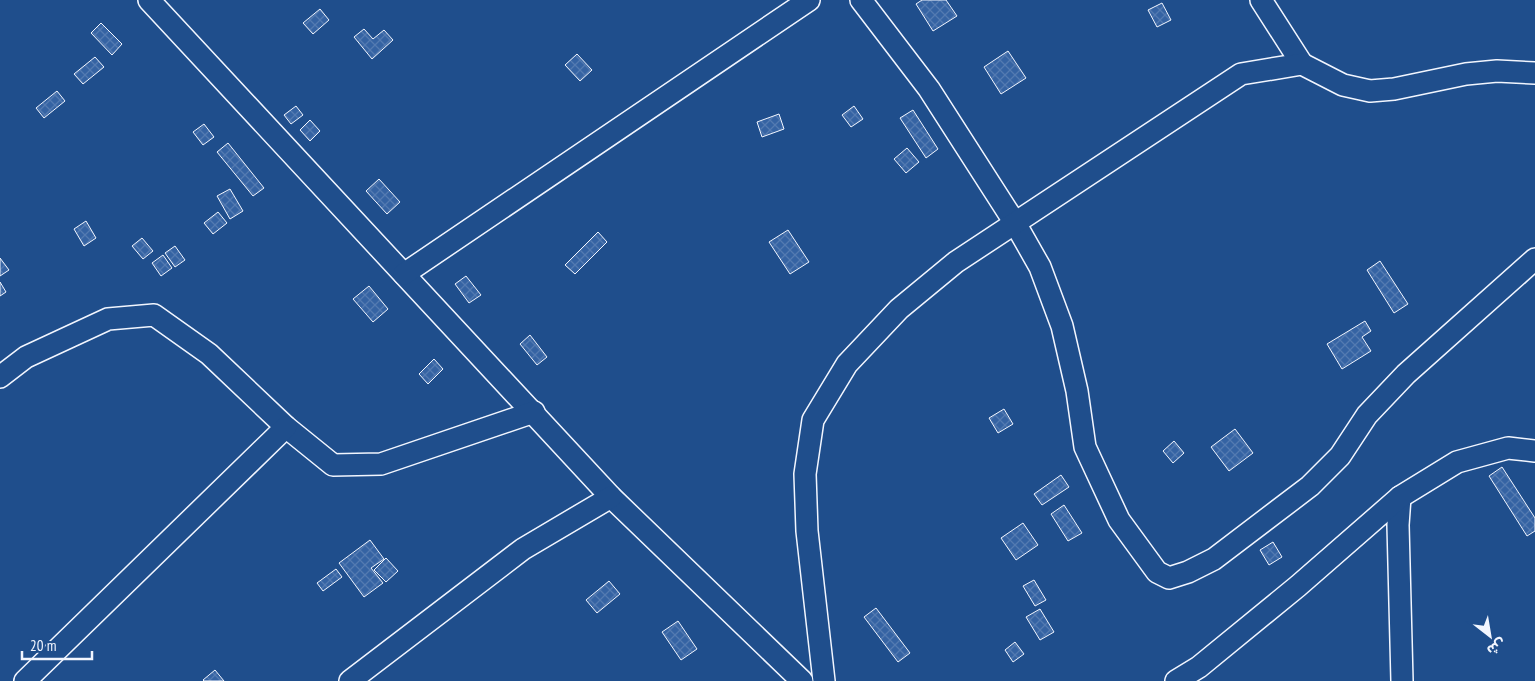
<svg xmlns="http://www.w3.org/2000/svg" width="1535" height="681" font-family="'PT Sans Narrow','Noto Sans Arabic',sans-serif">
	<style>
		.building { fill: url(#building-cross-hatch); stroke: #f2f6ff }
		.lines { fill: none; stroke-linecap: round; stroke-linejoin: round }
		.street-casing { stroke: #f2f6ff; stroke-width: 24 }
		.street { stroke: #1f4e8c; stroke-width: 21 }
	</style>
	<defs>
		<pattern id="building-cross-hatch" width="8" height="8" patternUnits="userSpaceOnUse" patternTransform="scale(1.25)"><rect width="8" height="8" fill="#3563a3"/><path d="M0 0l8 8M0 8l8-8" fill="none" stroke="#537ab1"/></pattern>
	</defs>
	<rect width="100%" height="100%" fill="#1f4e8c"/>
	<!-- building -->
	<g class="building">
		<polygon points="922,0 946,0 957,16 933,31 916,4"/>
		<polygon points="1162,3 1171,20 1157,27 1148,10"/>
		<polygon points="320,9 329,20 313,34 303,23"/>
		<polygon points="101,23 122,44 112,55 91,33"/>
		<polygon points="364,29 373,39 384,30 393,40 372,59 354,37"/>
		<polygon points="1008,51 1026,78 1001,94 984,67"/>
		<polygon points="577,54 592,70 580,81 565,65"/>
		<polygon points="95,57 104,67 83,84 74,74"/>
		<polygon points="57,91 65,101 44,118 36,108"/>
		<polygon points="296,106 303,115 291,124 284,115"/>
		<polygon points="854,106 863,119 851,127 842,115"/>
		<polygon points="913,110 938,149 926,158 900,118"/>
		<polygon points="779,114 784,129 762,137 757,122"/>
		<polygon points="310,120 320,131 310,141 300,130"/>
		<polygon points="204,124 214,137 203,145 193,132"/>
		<polygon points="228,143 264,188 253,196 217,152"/>
		<polygon points="907,148 919,162 906,173 894,159"/>
		<polygon points="379,179 400,202 387,214 366,191"/>
		<polygon points="230,189 243,211 230,219 217,196"/>
		<polygon points="218,212 227,223 213,234 204,223"/>
		<polygon points="86,221 96,238 84,246 74,229"/>
		<polygon points="788,230 809,262 790,274 769,242"/>
		<polygon points="598,232 607,242 575,274 565,265"/>
		<polygon points="142,238 153,251 143,259 132,246"/>
		<polygon points="175,246 185,260 175,267 165,253"/>
		<polygon points="163,255 172,268 161,276 152,263"/>
		<polygon points="0,258 9,270 0,276"/>
		<polygon points="1380,261 1408,304 1394,313 1367,270"/>
		<polygon points="466,276 481,295 469,303 455,284"/>
		<polygon points="0,282 6,292 0,296"/>
		<polygon points="369,286 388,309 373,322 353,299"/>
		<polygon points="1365,321 1371,331 1362,337 1371,351 1342,369 1327,344"/>
		<polygon points="530,335 547,357 537,365 520,344"/>
		<polygon points="434,359 443,369 428,384 419,374"/>
		<polygon points="1004,409 1013,424 998,433 989,418"/>
		<polygon points="1235,429 1253,453 1229,471 1211,447"/>
		<polygon points="1174,441 1184,453 1173,463 1163,451"/>
		<polygon points="1502,467 1535,518 1535,531 1527,536 1489,476"/>
		<polygon points="1061,475 1069,487 1042,505 1034,494"/>
		<polygon points="1064,505 1082,533 1068,541 1051,514"/>
		<polygon points="1023,523 1038,545 1016,560 1001,538"/>
		<polygon points="370,540 384,559 371,568 383,583 364,597 339,563"/>
		<polygon points="1273,542 1282,557 1269,565 1260,550"/>
		<polygon points="386,558 398,571 386,582 374,570"/>
		<polygon points="336,569 342,577 323,591 317,583"/>
		<polygon points="1034,580 1046,600 1035,606 1023,586"/>
		<polygon points="609,581 620,594 597,613 586,600"/>
		<polygon points="876,608 910,653 898,662 864,617"/>
		<polygon points="1040,609 1054,632 1040,640 1026,617"/>
		<polygon points="678,621 697,649 681,660 662,632"/>
		<polygon points="1015,642 1024,654 1013,662 1005,650"/>
		<polygon points="215,670 224,681 204,681 203,680"/>
	</g>
	<g class="lines">
		<!-- street casing -->
		<g class="street-casing">
			<g id="street">
				<polyline points="149,0 611,497 802,681"/>
				<polyline points="861,0 929,89 1015,223 1040,267 1062,326 1077,391 1085,447 1119,520 1157,572 1169,578 1188,572 1214,559 1310,486 1340,456 1367,415 1406,374 1535,259"/>
				<polyline points="1261,0 1302,64"/>
				<polyline points="404,274 809,0"/>
				<polyline points="0,377 26,357 108,319 154,315 209,354 286,427 333,465 381,464 534,412"/>
				<polyline points="1400,497 1398,525 1402,681"/>
				<polyline points="25,681 286,427"/>
				<polyline points="350,681 523,549 611,497"/>
				<polyline points="824,681 807,531 805,474 813,420 847,364 899,309 956,262 1241,74 1302,64 1343,85 1370,91 1394,89 1466,74 1497,71 1535,73"/>
				<polyline points="1176,681 1199,667 1298,586 1400,497 1457,462 1508,448 1535,451"/>
			</g>
		</g>
		<!-- street -->
		<use href="#street" class="street"/>
	</g>
	<!-- north arrow -->
	<g transform="translate(1490 636) rotate(149)" stroke="#1f4e8c" stroke-width="4" paint-order="stroke">
	<path d="M0-4L9 19L0 12L-9 19Z" fill="#f2f6ff"/>
	<text y="-8" font-size="14" font-weight="bold" text-anchor="middle" fill="#f2f6ff">ش</text>
	</g>
	<!-- scale -->
	<path d="M22 651v8h70v-8" fill="none" stroke="#f2f6ff" stroke-width="2.5"/>
	<text x="30" y="651" font-size="15" fill="#f2f6ff" stroke="#1f4e8c" stroke-width="4" paint-order="stroke">20 m</text>
</svg>
